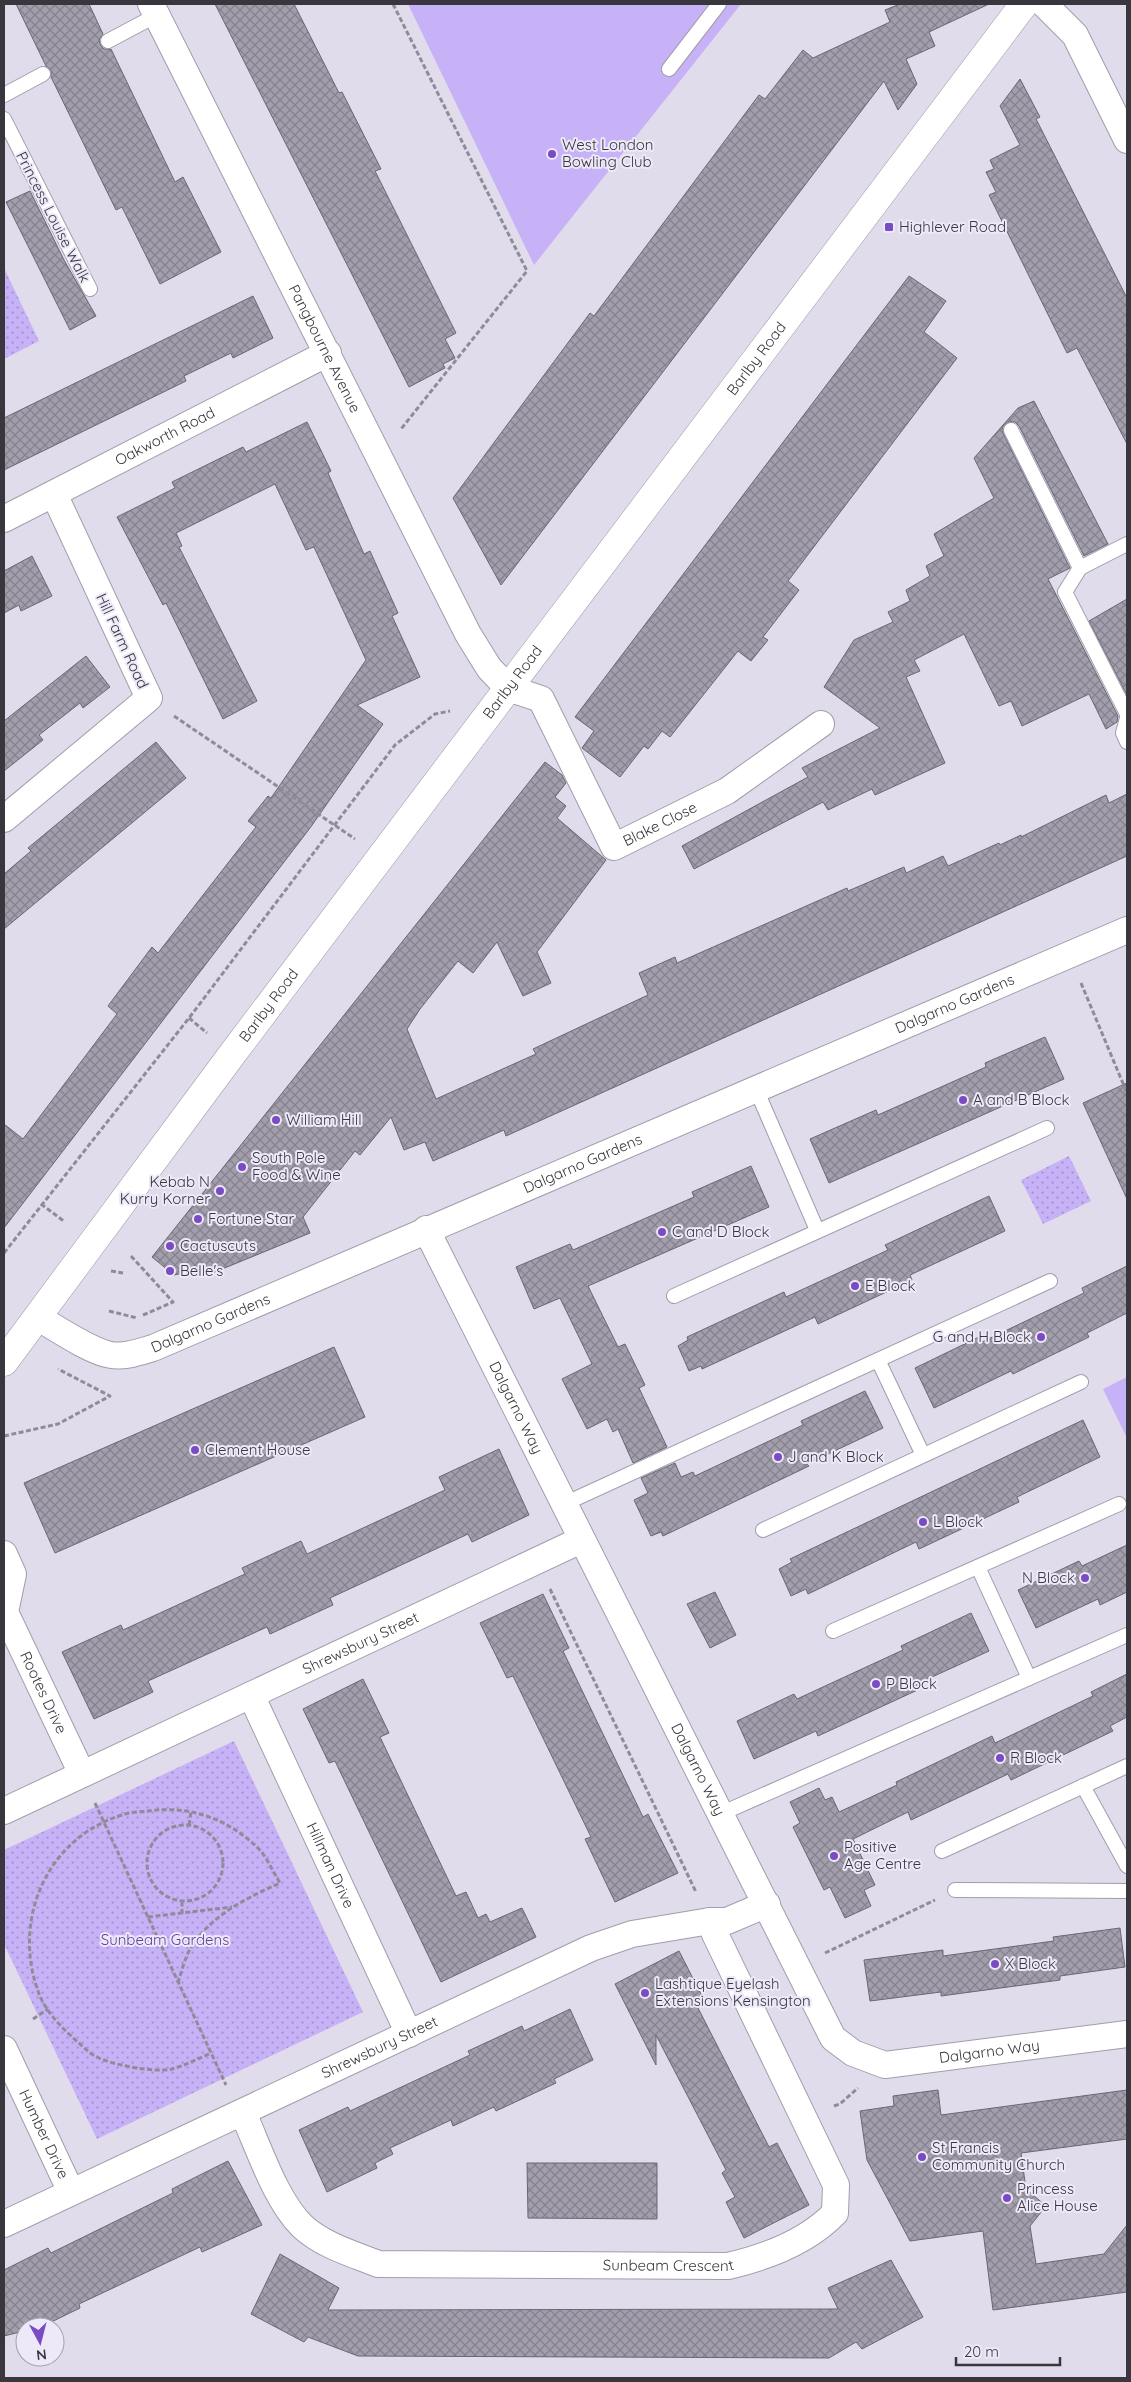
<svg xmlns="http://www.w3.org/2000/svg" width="1131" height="2382" font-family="Quicksand,sans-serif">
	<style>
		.park { fill: url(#park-dots) }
		.pitch { fill: #c7b1f7 }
		.building { fill: url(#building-cross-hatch); stroke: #6a6674 }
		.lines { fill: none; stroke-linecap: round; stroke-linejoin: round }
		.service-casing { stroke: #a19dab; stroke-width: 16 }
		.minor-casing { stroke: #a19dab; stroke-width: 28 }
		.tertiary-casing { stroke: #a19dab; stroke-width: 29 }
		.path { stroke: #8f8c97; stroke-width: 3; stroke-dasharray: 5 2.5; stroke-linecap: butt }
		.service { stroke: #fff; stroke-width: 14 }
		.minor { stroke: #fff; stroke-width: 26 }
		.tertiary { stroke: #fff; stroke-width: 28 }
		.poi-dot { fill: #7b4bc3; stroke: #ede9f9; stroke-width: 2 }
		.labels { text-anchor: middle; stroke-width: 4; stroke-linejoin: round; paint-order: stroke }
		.poi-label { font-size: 15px; fill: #39373d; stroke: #ede9f9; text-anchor: start }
		.street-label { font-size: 15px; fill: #39373d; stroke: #ede9f9 }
		.park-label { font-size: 15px; fill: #633e9d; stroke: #ede9f9 }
	</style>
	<defs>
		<pattern id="park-dots" width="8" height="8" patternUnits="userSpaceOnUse" patternTransform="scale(1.25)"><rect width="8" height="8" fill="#c7b1f7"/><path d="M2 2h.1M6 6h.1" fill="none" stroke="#a391c9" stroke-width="1.8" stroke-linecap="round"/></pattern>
		<pattern id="building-cross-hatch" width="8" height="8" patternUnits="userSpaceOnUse" patternTransform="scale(1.25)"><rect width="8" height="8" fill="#a29eac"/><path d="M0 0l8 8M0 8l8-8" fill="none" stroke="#85828d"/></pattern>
	</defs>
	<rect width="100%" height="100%" fill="#e0dceb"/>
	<!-- park -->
	<g class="park">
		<polygon points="4,268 39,341 4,359"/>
		<polygon points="1069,1156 1091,1201 1043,1224 1021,1180"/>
		<polygon points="234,1741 363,2012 97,2139 4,1944 4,1850"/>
	</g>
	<!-- pitch -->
	<g class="pitch">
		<polygon points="408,4 741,4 534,265"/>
		<polygon points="1127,1377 1127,1438 1103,1389"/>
	</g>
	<!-- building -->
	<g class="building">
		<polygon points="16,4 89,4 103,34 99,40 101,46 104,49 111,49 175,182 183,177 221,252 160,284 122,207 116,210 51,77 51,70 46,66"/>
		<polygon points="215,4 294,4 339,93 342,92 381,169 375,171 456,333 445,339 455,358 443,364 445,368 409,387"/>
		<polygon points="900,4 989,4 929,32 935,46 906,59 917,84 898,110 884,81 501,585 453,498 590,313 594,316 759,95 765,99 803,50 813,58 890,22 885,10"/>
		<polygon points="1020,79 1040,117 1036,119 1127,298 1127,444 1077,348 1067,353 989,195 996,192 986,172 994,169 990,160 1020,145 1000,106"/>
		<polygon points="30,191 64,260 96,316 70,330 6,202"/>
		<polygon points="909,276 946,301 924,332 957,358 788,581 799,590 763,637 768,640 751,661 738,651 670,737 662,731 648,749 644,746 620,777 582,748 594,731 575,717"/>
		<polygon points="253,296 273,338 233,358 231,353 184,376 186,381 4,470 4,418"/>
		<polygon points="1034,401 1108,544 1084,556 1019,426 1015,422 1008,422 1003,426 1003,433 1070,568 1048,579 1118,716 1117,722 1106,729 1089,694 1022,726 1011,701 999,706 964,634 914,660 920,671 906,677 945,763 875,795 872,789 828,810 823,802 694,869 682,846 808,777 802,768 880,728 824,687 854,640 893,622 888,612 910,601 906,590 930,576 926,566 944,556 934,534 994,498 974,458 1018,408"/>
		<polygon points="307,422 331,471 328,473 364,554 370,551 398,613 392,616 420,677 357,705 383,724 310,828 4,1228 4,1124 23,1139 117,1014 108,1006 152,947 158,953 256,827 248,821 268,796 271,798 366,660 314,547 306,550 275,484 176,533 182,546 179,547 257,701 223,719 166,603 163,605 117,517 175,488 172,482 243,447 246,452"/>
		<polygon points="32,556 52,596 21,611 19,605 4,613 4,571"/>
		<polygon points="1127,599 1127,695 1089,621"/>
		<polygon points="86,656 110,687 83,708 80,703 39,735 43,740 4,771 4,721"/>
		<polygon points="156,742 186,778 4,929 4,874 31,851 28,848"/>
		<polygon points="545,762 562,775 566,783 555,797 566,806 557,818 606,860 537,952 551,983 523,996 497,942 473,973 458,961 420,1009 407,1029 436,1099 536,1054 533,1049 648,995 639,973 675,957 677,963 847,888 848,891 904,867 906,873 943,856 948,866 999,843 1000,845 1021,835 1021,837 1106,795 1109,803 1127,794 1127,856 506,1136 504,1130 433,1161 425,1142 404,1150 391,1117 360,1155 355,1151 303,1217 310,1233 210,1274 207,1268 174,1275 152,1257"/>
		<polygon points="1045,1037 1064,1079 829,1183 810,1139 876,1110 878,1115 986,1067 985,1063"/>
		<polygon points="1127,1083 1127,1199 1083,1103"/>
		<polygon points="751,1166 769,1207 588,1286 618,1347 625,1344 645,1385 639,1388 667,1447 633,1463 618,1429 613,1432 607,1419 587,1429 562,1379 592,1364 560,1298 534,1309 516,1267 570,1244 573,1250 694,1197 692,1192"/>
		<polygon points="989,1196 1005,1231 910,1275 912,1280 818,1324 815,1317 702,1369 701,1366 689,1371 678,1346 688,1340 687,1337 784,1292 786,1297 888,1250 885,1245"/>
		<polygon points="1127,1266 1127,1313 1087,1333 1089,1337 1013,1374 1011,1371 934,1408 915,1368 979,1337 982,1342 1028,1320 1084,1293 1082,1288"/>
		<polygon points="334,1347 365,1417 55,1553 24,1483"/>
		<polygon points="865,1391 883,1428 807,1464 809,1466 663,1536 661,1532 651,1536 634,1500 648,1493 641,1478 675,1463 681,1477 693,1472 695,1476 803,1425 801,1421"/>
		<polygon points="1083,1420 1100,1457 1017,1497 1019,1502 919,1549 916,1542 808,1594 806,1589 791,1596 779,1569 792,1562 790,1559"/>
		<polygon points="499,1449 529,1515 472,1542 468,1534 330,1598 333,1605 270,1634 267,1627 148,1681 153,1692 94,1719 62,1652 121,1625 123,1630 245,1574 242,1568 301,1541 307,1554 445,1490 439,1477"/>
		<polygon points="1127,1545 1127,1592 1100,1605 1098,1599 1036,1628 1018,1590 1079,1561 1082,1566"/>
		<polygon points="715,1592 736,1635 710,1648 687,1604"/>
		<polygon points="543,1594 569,1648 563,1651 643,1817 648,1814 678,1873 615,1902 585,1839 591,1837 513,1676 507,1678 480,1623"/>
		<polygon points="971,1613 989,1651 921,1682 924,1687 818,1736 816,1731 754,1759 737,1721 794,1694 797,1699 903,1650 901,1646"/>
		<polygon points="1127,1674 1127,1717 1110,1726 1113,1731 1011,1780 1008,1774 911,1820 908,1812 853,1839 875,1885 864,1890 871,1906 845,1918 830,1887 824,1890 793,1827 800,1823 790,1802 819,1788 825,1800 832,1797 839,1812 897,1785 896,1782 992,1736 995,1743 1093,1696 1091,1692"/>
		<polygon points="363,1679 389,1733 380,1737 456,1896 466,1892 478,1918 486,1914 490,1922 522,1908 536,1937 441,1982 335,1761 329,1763 303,1709"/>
		<polygon points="1120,1928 1125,1967 1060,1976 1060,1980 941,1996 941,1992 870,2001 864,1960 943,1950 943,1956 1054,1941 1053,1937"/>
		<polygon points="679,1951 705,2002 697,2006 769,2147 777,2143 809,2205 744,2238 726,2202 735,2197 722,2173 726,2170 656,2035 656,2065 615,1984"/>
		<polygon points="570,2009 593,2060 554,2079 556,2083 496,2111 494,2107 453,2126 451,2120 390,2148 393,2154 375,2163 377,2168 327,2192 299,2130 348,2107 350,2111 470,2055 468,2051 522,2026 524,2031"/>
		<polygon points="938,2090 941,2115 1127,2090 1127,2139 1021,2153 1026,2189 1046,2206 1030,2226 1036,2264 1104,2254 1127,2225 1127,2292 993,2310 983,2231 910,2241 867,2160 860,2111 894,2106 893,2096"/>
		<polygon points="228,2161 262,2225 202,2252 200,2247 79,2304 80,2308 41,2327 25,2327 25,2335 23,2336 20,2332 4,2336 4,2270 48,2248 51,2253 173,2193 172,2189"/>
		<polygon points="527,2163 657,2163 657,2219 528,2218"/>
		<polygon points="280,2254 339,2288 328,2310 838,2309 828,2288 891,2260 923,2317 862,2349 856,2342 829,2358 358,2356 308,2337 304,2342 251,2314"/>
	</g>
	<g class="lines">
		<!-- service casing -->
		<g class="service-casing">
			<g id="service">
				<polyline points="108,41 157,15"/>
				<polyline points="669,69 719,4"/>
				<polyline points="4,95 43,74"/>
				<polyline points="4,119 90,289"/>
				<polyline points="1011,430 1080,568 1065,592 1127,714"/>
				<polyline points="1080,568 1127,544"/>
				<polyline points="1127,718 1123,733 1127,742"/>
				<polyline points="756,1089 817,1230"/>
				<polyline points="674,1296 1047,1128"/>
				<polyline points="878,1360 923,1455"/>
				<polyline points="564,1504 1050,1281"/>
				<polyline points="763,1530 1081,1382"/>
				<polyline points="978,1567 1029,1678"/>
				<polyline points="833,1631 1119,1504"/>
				<polyline points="1083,1786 1127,1866"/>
				<polyline points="720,1814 1127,1635"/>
				<polyline points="942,1851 1127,1766"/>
				<polyline points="955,1890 1127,1891"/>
			</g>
		</g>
		<!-- minor casing -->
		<g class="minor-casing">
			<g id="minor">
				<path id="s1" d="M 151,4 L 468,634 L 489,668 L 508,688 L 541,699 L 614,847 L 727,791 L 821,724"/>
				<polyline points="1044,4 1075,35 1127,140"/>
				<path id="s2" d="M 4,519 L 328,353"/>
				<polyline points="4,819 149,698 54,494"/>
				<path id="s3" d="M 426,1229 L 833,2038 L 853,2053 L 885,2065 L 1127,2034"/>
				<path id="s4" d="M 37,1317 C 56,1328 91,1352 111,1355 C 126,1357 139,1352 153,1348 L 1127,930"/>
				<path id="s5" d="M 4,1554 L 13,1574 L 5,1612 L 82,1774"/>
				<path id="s6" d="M 251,1695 L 409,2034"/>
				<path id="s7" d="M 4,1811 L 581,1540"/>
				<path id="s8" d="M 4,2049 L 71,2192"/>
				<path id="s9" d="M 243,2113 C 259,2148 275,2199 302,2226 C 322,2245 353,2254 378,2264 L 728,2266 C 767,2257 807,2242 835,2213 L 836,2185 L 715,1934 L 710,1921"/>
				<path id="s10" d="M 4,2224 L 591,1948 L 632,1934 L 710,1921 L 727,1921 L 767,1904"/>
			</g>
		</g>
		<!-- tertiary casing -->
		<g class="tertiary-casing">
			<g id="tertiary">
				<path id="s11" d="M 4,1362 L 233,1053 L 1024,4"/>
			</g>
		</g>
		<!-- path -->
		<g class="path">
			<polyline points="393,4 527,271 401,429"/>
			<polyline points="174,716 355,839"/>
			<polyline points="1081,983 1127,1093"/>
			<polyline points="189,1018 207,1033"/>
			<polyline points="41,1204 65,1222"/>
			<polyline points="4,1253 189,1018 395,745 435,714 450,711"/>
			<polyline points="131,1256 173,1302 143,1315"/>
			<polyline points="111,1271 123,1273"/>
			<polyline points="109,1311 137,1318"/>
			<polyline points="4,1436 58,1424 110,1396 58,1369"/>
			<polyline points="550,1589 696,1892"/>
			<polyline points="95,1803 226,2085"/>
			<polyline points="189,1825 191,1812"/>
			<circle cx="185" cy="1863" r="38"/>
			<polyline points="182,1914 182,1901"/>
			<polyline points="148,1917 232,1907"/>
			<polyline points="825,1953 935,1900"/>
			<path d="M 178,1983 C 181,1973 184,1962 188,1953 C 206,1918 246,1898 280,1883 C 273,1872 267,1857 258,1848 C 228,1819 190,1805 148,1811 C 140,1812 130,1812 122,1815 C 47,1838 12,1919 38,1991 C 45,2012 64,2030 80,2044 C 85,2048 89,2053 95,2056 C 110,2065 156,2073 172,2069 C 186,2065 198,2059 211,2053"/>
			<polyline points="33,2019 48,2009"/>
			<polyline points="834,2106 840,2104 858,2088"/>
		</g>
		<!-- service -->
		<use href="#service" class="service"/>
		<!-- minor -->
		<use href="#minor" class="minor"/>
		<!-- tertiary -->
		<use href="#tertiary" class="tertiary"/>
	</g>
	<!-- markers -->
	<g class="poi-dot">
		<circle cx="552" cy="154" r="5"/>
		<rect x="884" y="222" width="10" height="10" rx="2.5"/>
		<circle cx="963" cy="1100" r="5"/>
		<circle cx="276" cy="1120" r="5"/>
		<circle cx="242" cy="1167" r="5"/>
		<circle cx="220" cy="1191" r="5"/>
		<circle cx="198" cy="1219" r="5"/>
		<circle cx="662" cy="1232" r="5"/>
		<circle cx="170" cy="1246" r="5"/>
		<circle cx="170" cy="1271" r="5"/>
		<circle cx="855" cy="1286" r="5"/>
		<circle cx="1041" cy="1337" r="5"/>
		<circle cx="195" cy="1450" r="5"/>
		<circle cx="778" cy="1457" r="5"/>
		<circle cx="923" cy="1522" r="5"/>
		<circle cx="1085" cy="1578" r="5"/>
		<circle cx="876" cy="1684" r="5"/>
		<circle cx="1000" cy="1758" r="5"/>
		<circle cx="834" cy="1856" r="5"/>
		<circle cx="995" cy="1964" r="5"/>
		<circle cx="645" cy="1993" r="5"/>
		<circle cx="922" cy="2157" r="5"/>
		<circle cx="1007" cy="2198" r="5"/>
	</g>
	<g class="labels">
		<!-- poi labels -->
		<g class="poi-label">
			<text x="562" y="150">West London<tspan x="562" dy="17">Bowling Club</tspan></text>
			<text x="899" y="232">Highlever Road</text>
			<text x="973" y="1105">A and B Block</text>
			<text x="286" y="1125">William Hill</text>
			<text x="252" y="1163">South Pole<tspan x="252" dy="17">Food &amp; Wine</tspan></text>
			<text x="210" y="1187" text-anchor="end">Kebab N<tspan x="210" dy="17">Kurry Korner</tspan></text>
			<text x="208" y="1224">Fortune Star</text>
			<text x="672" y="1237">C and D Block</text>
			<text x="180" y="1251">Cactuscuts</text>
			<text x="180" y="1276">Belle's</text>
			<text x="865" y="1291">E Block</text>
			<text x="1031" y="1342" text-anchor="end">G and H Block</text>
			<text x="205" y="1455">Clement House</text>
			<text x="788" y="1462">J and K Block</text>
			<text x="933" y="1527">L Block</text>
			<text x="1075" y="1583" text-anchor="end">N Block</text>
			<text x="886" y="1689">P Block</text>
			<text x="1010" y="1763">R Block</text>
			<text x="844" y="1852">Positive<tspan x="844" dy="17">Age Centre</tspan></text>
			<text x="1005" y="1969">X Block</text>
			<text x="655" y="1989">Lashtique Eyelash<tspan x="655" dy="17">Extensions Kensington</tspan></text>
			<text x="932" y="2153">St Francis<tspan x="932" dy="17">Community Church</tspan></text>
			<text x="1017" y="2194">Princess<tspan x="1017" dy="17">Alice House</tspan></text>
		</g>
		<!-- street labels -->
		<g class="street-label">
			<text transform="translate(53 217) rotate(63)" y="5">Princess Louise Walk</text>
			<text dy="5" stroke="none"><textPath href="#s1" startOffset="386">Pangbourne Avenue</textPath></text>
			<text dy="5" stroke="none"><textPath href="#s11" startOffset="1254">Barlby Road</textPath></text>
			<text dy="5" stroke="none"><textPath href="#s2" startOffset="181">Oakworth Road</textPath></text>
			<text transform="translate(122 641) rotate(65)" y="5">Hill Farm Road</text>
			<text dy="5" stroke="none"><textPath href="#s11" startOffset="849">Barlby Road</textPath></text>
			<text dy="5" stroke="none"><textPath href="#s1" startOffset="1024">Blake Close</textPath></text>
			<text dy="5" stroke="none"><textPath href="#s4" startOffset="999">Dalgarno Gardens</textPath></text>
			<text dy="5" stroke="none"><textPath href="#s11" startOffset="444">Barlby Road</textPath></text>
			<text dy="5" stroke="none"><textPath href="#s4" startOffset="594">Dalgarno Gardens</textPath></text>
			<text dy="5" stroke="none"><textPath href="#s4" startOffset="189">Dalgarno Gardens</textPath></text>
			<text dy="5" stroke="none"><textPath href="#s3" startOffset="200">Dalgarno Way</textPath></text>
			<text dy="5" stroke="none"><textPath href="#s7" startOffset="394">Shrewsbury Street</textPath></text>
			<text dy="5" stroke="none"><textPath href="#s5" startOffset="150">Rootes Drive</textPath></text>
			<text dy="5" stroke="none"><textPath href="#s3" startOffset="605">Dalgarno Way</textPath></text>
			<text dy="5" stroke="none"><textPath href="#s6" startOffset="188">Hillman Drive</textPath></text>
			<text dy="5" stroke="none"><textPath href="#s10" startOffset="415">Shrewsbury Street</textPath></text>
			<text dy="5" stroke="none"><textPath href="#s3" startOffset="1070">Dalgarno Way</textPath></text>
			<text dy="5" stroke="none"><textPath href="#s8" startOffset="94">Humber Drive</textPath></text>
			<text dy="5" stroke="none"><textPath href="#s9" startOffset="504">Sunbeam Crescent</textPath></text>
		</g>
		<!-- park labels -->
		<g class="park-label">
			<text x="165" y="1945">Sunbeam Gardens</text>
		</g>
	</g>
	<!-- border -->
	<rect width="1131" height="2382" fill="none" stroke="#39373d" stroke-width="10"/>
	<!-- north arrow -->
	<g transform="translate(40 2342) rotate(173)"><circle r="24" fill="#ede9f9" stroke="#a5a2ae"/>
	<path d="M0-4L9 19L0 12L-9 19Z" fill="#7b4bc3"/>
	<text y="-8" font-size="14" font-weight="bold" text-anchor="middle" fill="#39373d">N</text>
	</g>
	<!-- scale -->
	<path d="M956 2357v8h104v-8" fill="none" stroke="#39373d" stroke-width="2.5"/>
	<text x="964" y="2357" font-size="15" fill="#39373d" stroke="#ede9f9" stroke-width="4" paint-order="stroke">20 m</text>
</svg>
